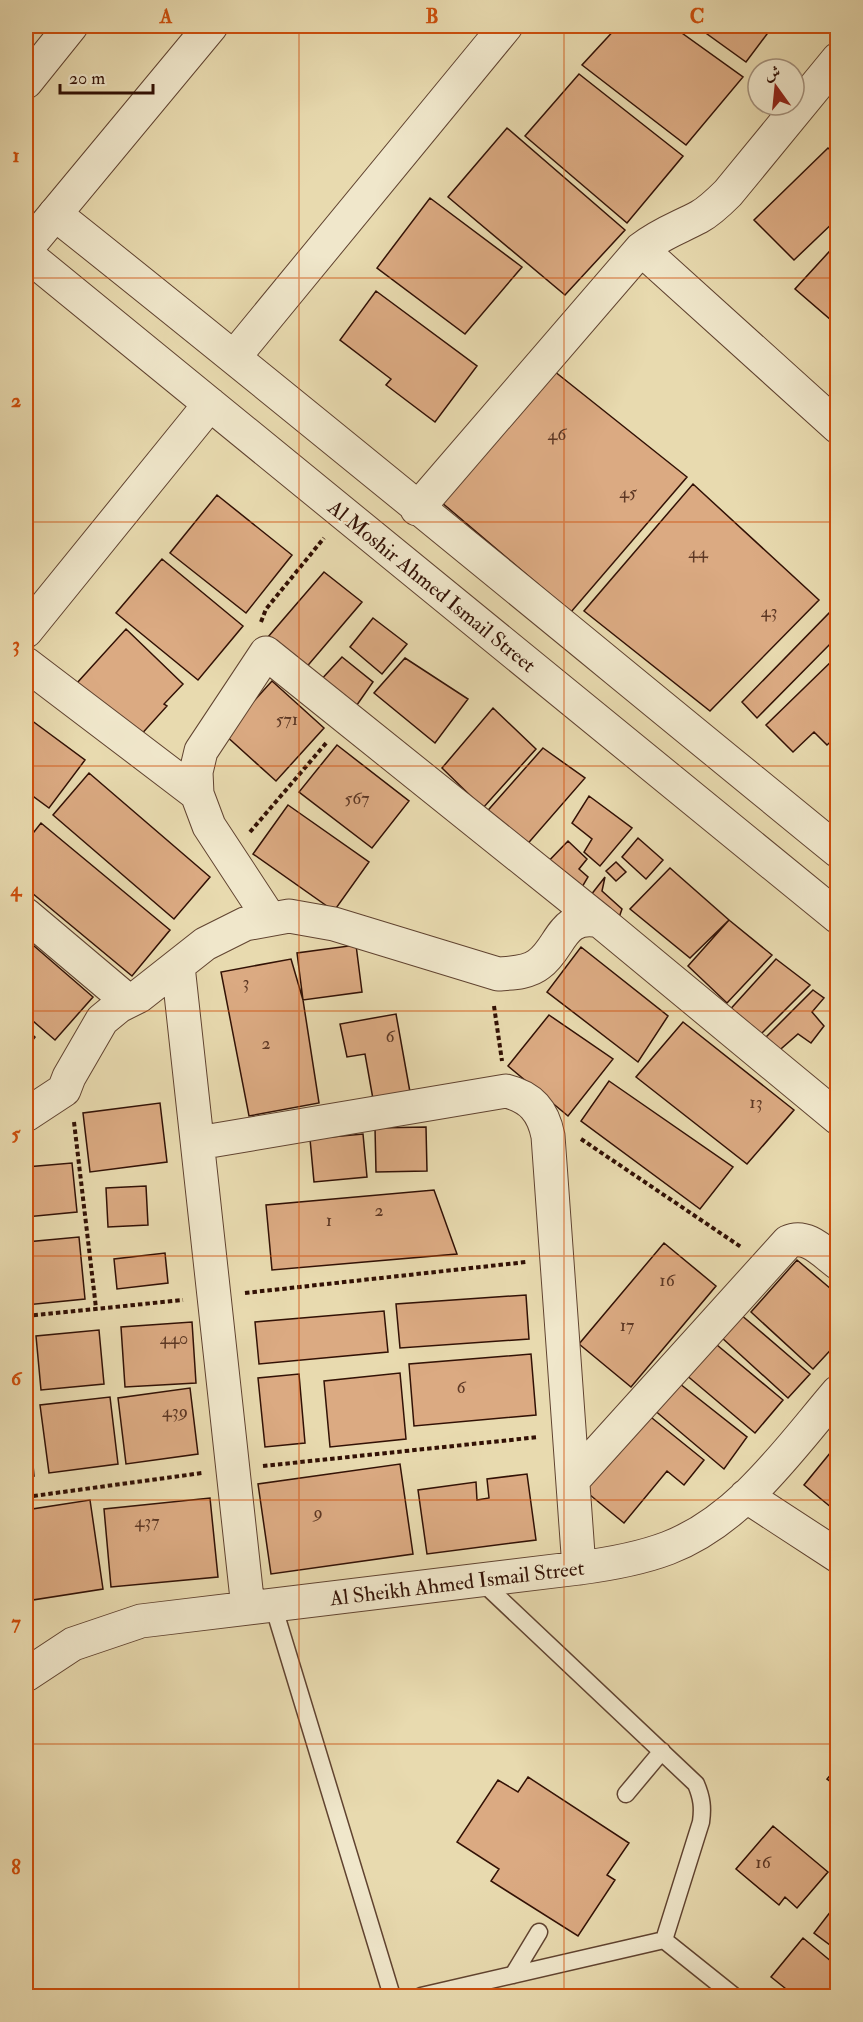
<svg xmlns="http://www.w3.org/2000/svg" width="863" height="2022" font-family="'IM FELL Double Pica',Amiri,serif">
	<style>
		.building { fill: #dbaa82; stroke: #321105; stroke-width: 1.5 }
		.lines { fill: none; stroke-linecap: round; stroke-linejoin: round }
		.service-casing { stroke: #604330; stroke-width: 19 }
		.minor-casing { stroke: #604330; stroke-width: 35 }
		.tertiary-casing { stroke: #604330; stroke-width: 35 }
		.path { stroke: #321105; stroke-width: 4; stroke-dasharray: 4.5 3; stroke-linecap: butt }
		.service { stroke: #f0e7cb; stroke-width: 16 }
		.minor { stroke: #f0e7cb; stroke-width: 33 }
		.tertiary { stroke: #f0e7cb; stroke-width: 33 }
		.grid { fill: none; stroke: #cd4e0b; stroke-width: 1.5; stroke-opacity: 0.55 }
		.labels { text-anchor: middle; stroke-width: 4.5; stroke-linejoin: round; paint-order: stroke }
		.number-label { font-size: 18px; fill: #5c3724 }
		.street-label { font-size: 21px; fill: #321105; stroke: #f0e7cb }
		.neatline { fill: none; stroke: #cd4e0b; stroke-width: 2 }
		.grid-label { font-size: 20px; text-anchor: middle; font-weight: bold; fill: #cd4e0b }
	</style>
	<rect width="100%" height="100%" fill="#e8daaf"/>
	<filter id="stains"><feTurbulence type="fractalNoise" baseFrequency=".00333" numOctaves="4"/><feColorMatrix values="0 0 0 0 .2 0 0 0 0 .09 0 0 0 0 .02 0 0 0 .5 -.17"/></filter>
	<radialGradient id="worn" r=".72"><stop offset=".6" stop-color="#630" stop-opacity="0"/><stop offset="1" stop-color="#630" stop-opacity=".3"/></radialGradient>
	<!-- building -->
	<path class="building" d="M618 26H672L743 77 686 145 582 65Z
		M696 26H773L746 62Z
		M579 74 683 156 627 223 525 136Z
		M507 128 625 230 565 295 448 197Z
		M828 148 838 157V218L794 260 754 220Z
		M430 198 522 267 465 334 377 268Z
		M838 242V326L795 289Z
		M376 291 477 366 435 422 386 385 391 379 340 340Z
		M554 371 687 477 571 612 441 502Z
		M693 484 819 600 710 711 584 611Z
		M217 495 292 555 246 613 170 553Z
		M162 559 243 626 198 680 116 613Z
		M324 572 362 602 304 670 268 637Z
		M834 608 838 613V636L757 718 742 702Z
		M373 618 407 644 382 674 350 647Z
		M126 629 183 684 164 704 167 706 138 738 77 683Z
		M838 655V735L827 745 814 732 793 752 766 725Z
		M342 657 373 682 352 712 319 682Z
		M405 658 468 699 435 743 374 693Z
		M272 681 324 728 276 781 224 734Z
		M493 708 536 749 483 808 442 768Z
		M31 720 85 760 49 808 26 791V727Z
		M337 745 409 801 372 848 299 792Z
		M543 748 585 778 524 848 483 816Z
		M89 773 210 877 174 919 53 815Z
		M589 796 632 828 600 866 584 852 592 839 572 823Z
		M288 805 369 862 334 911 253 854Z
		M41 823 170 930 132 976 26 888V842Z
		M638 838 663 860 646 879 622 857Z
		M568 841 587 859 579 869 588 877 578 894 542 868Z
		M616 862 626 872 616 881 606 871Z
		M670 868 729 920 690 958 630 909Z
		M605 877 602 891 622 909 616 926 587 900Z
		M729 920 772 955 727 1003 688 966Z
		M26 939 93 997 55 1040 26 1015Z
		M356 945 362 992 303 1000 297 953Z
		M581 947 668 1016 638 1062 547 992Z
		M291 959 303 1000 319 1103 249 1116 221 972Z
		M776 959 810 985 755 1040 726 1014Z
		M813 990 824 998 812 1012 824 1026 811 1043 798 1034 774 1055 760 1043Z
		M396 1014 410 1092 373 1099 365 1054 347 1057 340 1024Z
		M549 1015 613 1059 568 1116 508 1066Z
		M683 1022 794 1110 747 1164 636 1077Z
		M26 1029 35 1037 26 1049Z
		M609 1081 733 1167 700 1209 581 1121Z
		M160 1103 167 1162 90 1172 83 1113Z
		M426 1127 427 1171 376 1172 375 1128Z
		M363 1134 367 1177 314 1182 310 1139Z
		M72 1163 77 1212 26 1217V1167Z
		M146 1186 148 1225 108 1227 106 1188Z
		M434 1190 457 1254 272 1270 266 1205Z
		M79 1237 85 1299 26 1305V1242Z
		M664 1243 716 1286 631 1387 579 1344Z
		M165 1253 168 1283 117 1289 114 1259Z
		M797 1260 838 1295V1342L813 1369 751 1312Z
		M526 1295 529 1339 400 1348 396 1304Z
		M384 1311 388 1352 259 1364 255 1322Z
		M740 1314 810 1374 788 1398 721 1337Z
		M192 1322 196 1383 125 1387 121 1327Z
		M99 1330 104 1384 41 1390 36 1336Z
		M711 1340 783 1400 755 1433 685 1374Z
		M26 1341 30 1387 26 1388Z
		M531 1354 536 1415 414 1426 409 1364Z
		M400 1373 406 1439 330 1447 324 1381Z
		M299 1374 305 1443 265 1447 258 1378Z
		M675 1380 747 1437 724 1469 653 1409Z
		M190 1388 198 1454 126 1464 118 1398Z
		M110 1397 118 1464 49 1473 40 1405Z
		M26 1410H28L34 1476 26 1477Z
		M647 1414 704 1460 684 1485 667 1471 624 1523 584 1490Z
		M835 1447 838 1449V1513L804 1485Z
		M400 1464 413 1554 271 1574 258 1484Z
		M527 1474 536 1540 427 1554 418 1490 476 1482 477 1500 489 1498 487 1479Z
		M210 1498 218 1577 111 1587 104 1509Z
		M90 1500 103 1589 26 1601V1510Z
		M838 1766V1787L827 1779Z
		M528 1777 629 1843 607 1875 615 1880 578 1936 491 1881 499 1869 457 1842 498 1780 518 1792Z
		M773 1826 828 1872 797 1908 785 1897 779 1905 736 1869Z
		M838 1902V1951L814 1933Z
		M803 1938 838 1967V1996H795L771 1977Z"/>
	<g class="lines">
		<defs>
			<path id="service" d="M480 1580 696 1784C702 1798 703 1808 701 1822L664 1940 734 1996
				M273 1605 392 1996
				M626 1794 662 1751
				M513 1975 539 1932
				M421 1996 664 1940"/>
			<path id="minor" d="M55 214C318 423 577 638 838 851
				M641 249 838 427
				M26 254 838 917
				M234 357 506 26
				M417 509 641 249C660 234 678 228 699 217 710 211 719 202 728 193L838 59
				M26 631 210 404
				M26 664 197 794
				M26 915 128 1001
				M270 919 209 826 197 794 196 772 201 751 266 653 600 921
				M178 966 248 1608
				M26 1115 64 1090 69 1077 102 1020 119 1006 139 996 205 944 245 924 289 916 334 924 498 974C511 973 528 973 539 964 562 947 561 913 600 921L838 1118
				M198 1143 506 1091C531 1097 543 1111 548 1136L579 1568
				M573 1480 788 1242C807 1233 824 1253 838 1263
				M746 1496 838 1556
				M26 1675 73 1644 141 1621 579 1568C610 1564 639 1559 668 1548 741 1520 789 1449 838 1392"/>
			<path id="tertiary" d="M26 82 71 26
				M26 249 211 26"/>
		</defs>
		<!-- service casing -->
		<use href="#service" class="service-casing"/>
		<!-- minor casing -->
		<use href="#minor" class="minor-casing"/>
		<!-- tertiary casing -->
		<use href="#tertiary" class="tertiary-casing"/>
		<!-- path -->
		<path class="path" d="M261 622 266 609 324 538
			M250 832 327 742
			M494 1006 502 1061
			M74 1122 96 1308
			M581 1139 741 1247
			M245 1293 526 1262
			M26 1316 183 1300
			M263 1466 539 1437
			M26 1497 202 1473"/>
		<!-- service -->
		<use href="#service" class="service"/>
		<!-- minor -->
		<use href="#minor" class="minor"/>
		<!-- tertiary -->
		<use href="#tertiary" class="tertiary"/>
	</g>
	<!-- grid -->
	<path class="grid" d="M299 26V1996M564 26V1996M26 278H838M26 522H838M26 766H838M26 1011H838M26 1256H838M26 1500H838M26 1744H838"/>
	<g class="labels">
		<!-- number labels -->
		<g class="number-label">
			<text x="557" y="440">46</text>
			<text x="628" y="498">45</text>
			<text x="698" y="558">44</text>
			<text x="769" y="617">43</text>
			<text x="287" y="725">571</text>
			<text x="357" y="804">567</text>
			<text x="246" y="988">3</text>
			<text x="390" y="1042">6</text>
			<text x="266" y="1049">2</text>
			<text x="756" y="1108">13</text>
			<text x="379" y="1216">2</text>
			<text x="329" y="1226">1</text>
			<text x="667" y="1286">16</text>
			<text x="627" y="1331">17</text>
			<text x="174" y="1344">440</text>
			<text x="461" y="1393">6</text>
			<text x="175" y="1417">439</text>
			<text x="318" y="1518">9</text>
			<text x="147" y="1527">437</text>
			<text x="763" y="1868">16</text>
		</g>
		<!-- street labels -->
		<g class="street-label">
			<text transform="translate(432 586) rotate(39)" y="7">Al Moshir Ahmed Ismail Street</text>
			<text transform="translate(457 1583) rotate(-7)" y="7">Al Sheikh Ahmed Ismail Street</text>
		</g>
	</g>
	<!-- margin -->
	<rect width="863" height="2022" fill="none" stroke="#e8daaf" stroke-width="66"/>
	<!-- north arrow -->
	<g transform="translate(776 87) rotate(345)"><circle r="28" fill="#f0e7cb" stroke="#a4917c" stroke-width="1.5"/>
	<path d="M0-4.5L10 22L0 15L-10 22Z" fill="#8f2418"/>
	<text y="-9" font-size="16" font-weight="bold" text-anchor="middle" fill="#321105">ش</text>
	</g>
	<!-- scale -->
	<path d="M60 84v9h93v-9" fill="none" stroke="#321105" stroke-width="3"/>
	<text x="69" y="84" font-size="18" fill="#321105" stroke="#f0e7cb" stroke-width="4.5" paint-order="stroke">20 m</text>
	<rect x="33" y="33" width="797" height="1956" class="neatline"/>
	<g class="grid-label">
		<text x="166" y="23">A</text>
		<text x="432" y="23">B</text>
		<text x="697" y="23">C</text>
		<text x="16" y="162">1</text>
		<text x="16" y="407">2</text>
		<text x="16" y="651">3</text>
		<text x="16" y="896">4</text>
		<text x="16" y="1140">5</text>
		<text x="16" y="1385">6</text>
		<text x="16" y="1629">7</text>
		<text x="16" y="1874">8</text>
	</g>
	<rect width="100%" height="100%" filter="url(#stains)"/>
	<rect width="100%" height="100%" fill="url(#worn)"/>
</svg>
